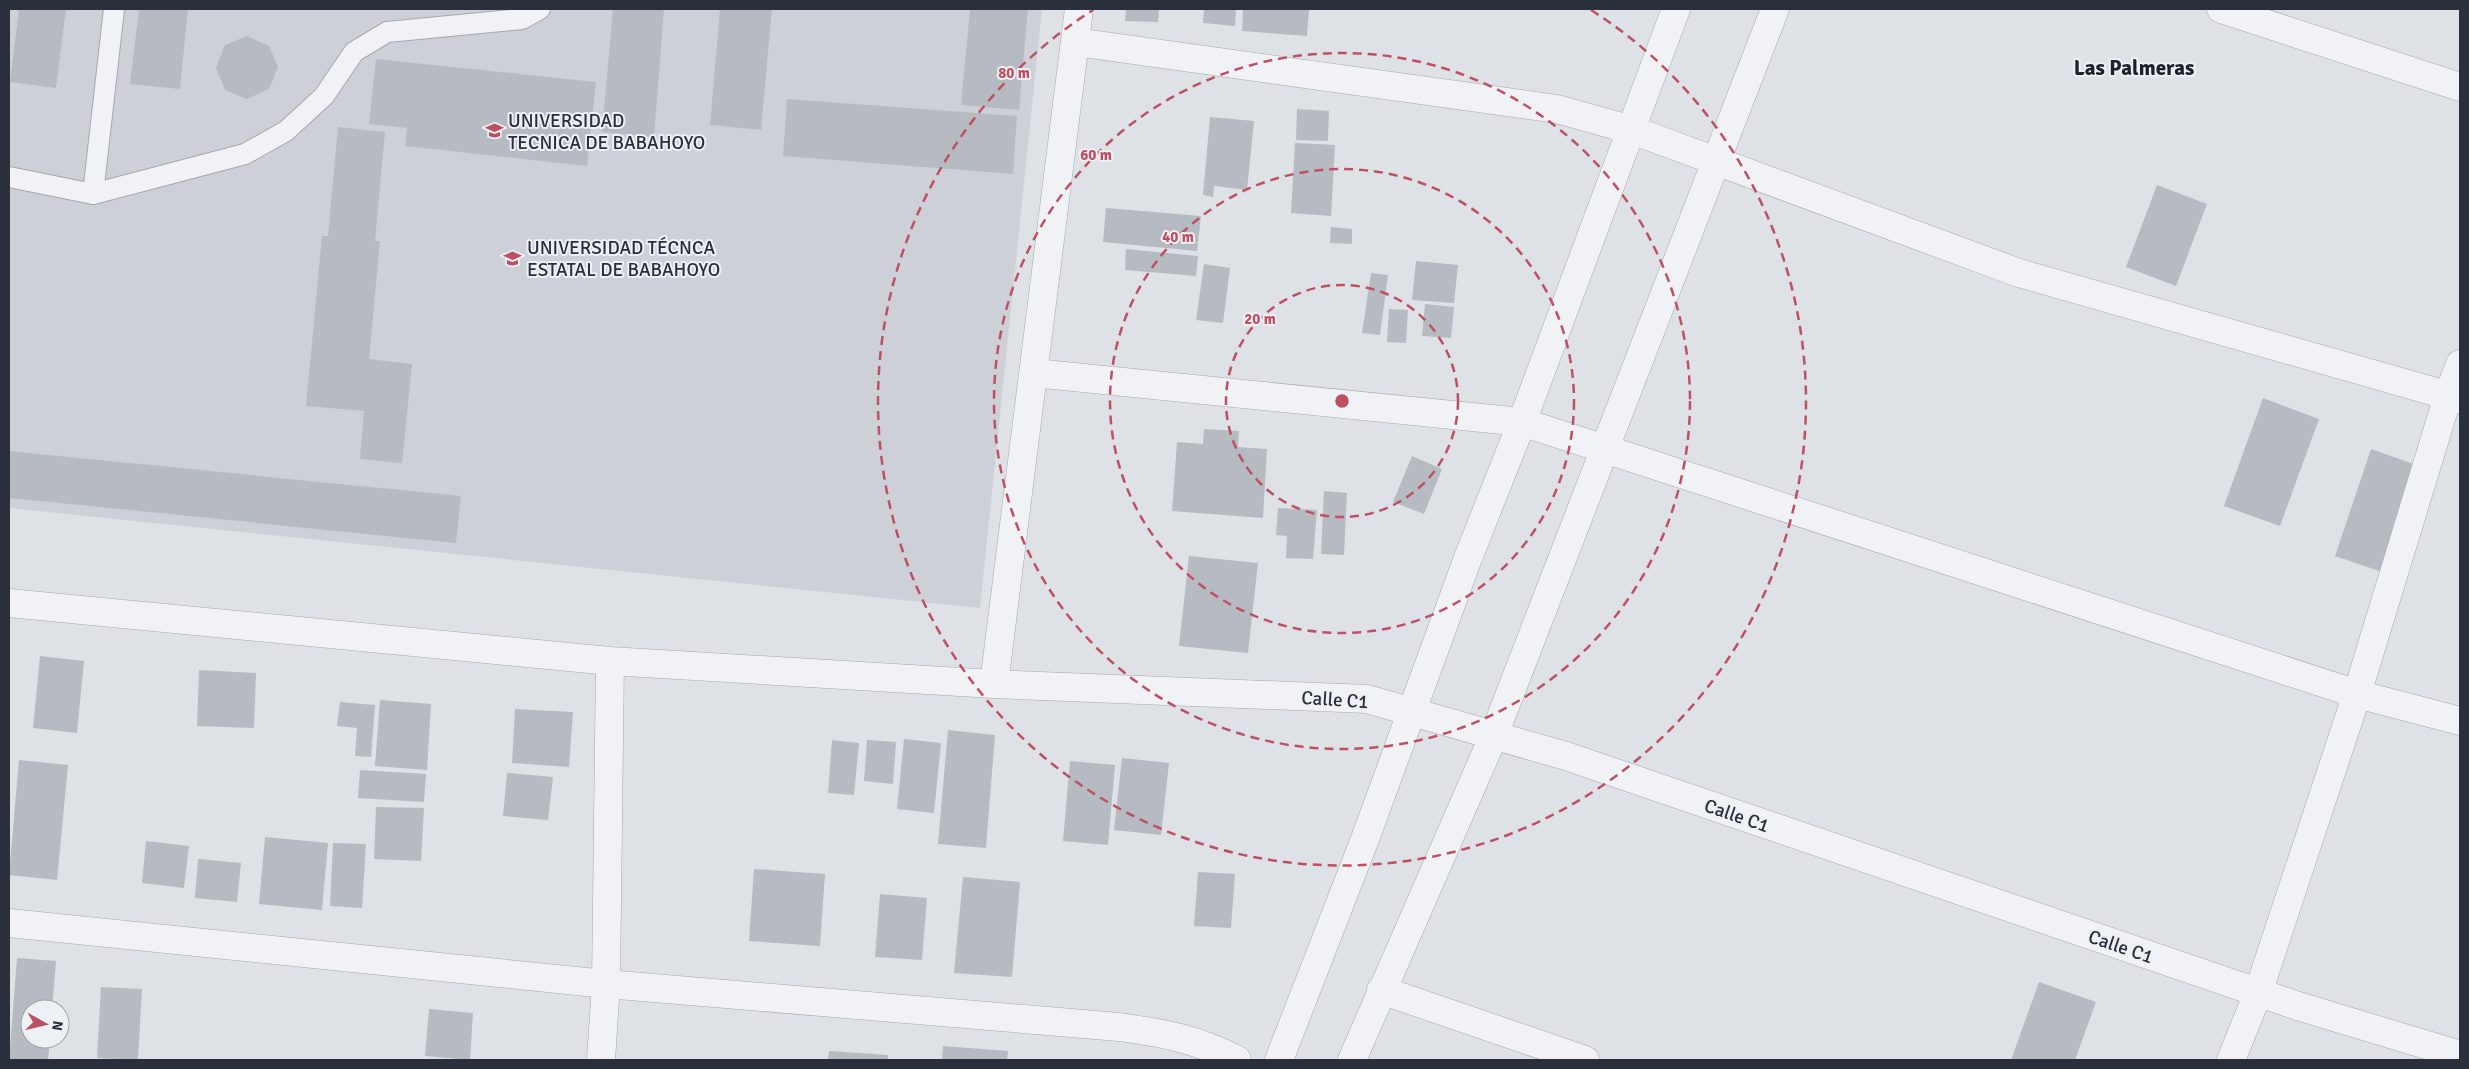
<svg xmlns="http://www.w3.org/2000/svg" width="2469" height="1069" font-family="Signika,sans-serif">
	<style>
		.built { fill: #cdd1d7 }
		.building { fill: #b6bbc2 }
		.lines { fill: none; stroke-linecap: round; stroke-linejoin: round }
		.service-casing { stroke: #a4a8af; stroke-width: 22 }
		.minor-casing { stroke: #a4a8af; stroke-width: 29 }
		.service { stroke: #f0f2f5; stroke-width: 20 }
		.minor { stroke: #f0f2f5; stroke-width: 28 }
		.ring { fill: none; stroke: #bd5163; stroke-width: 2.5; stroke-dasharray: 9 6 }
		.labels { text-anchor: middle; stroke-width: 4; stroke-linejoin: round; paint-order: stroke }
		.poi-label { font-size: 19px; fill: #29303b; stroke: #edf0f4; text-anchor: start }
		.street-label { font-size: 19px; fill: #29303b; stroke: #edf0f4 }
		.quarter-label { font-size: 21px; font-weight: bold; fill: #1c212c; stroke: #edf0f4 }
		.centre { fill: #bd5163; stroke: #edf0f4; stroke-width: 2.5 }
		.ring-label { font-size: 15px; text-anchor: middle; font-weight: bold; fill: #bd5163; stroke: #edf0f4; stroke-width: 4; stroke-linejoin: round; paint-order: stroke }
	</style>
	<rect width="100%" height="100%" fill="#dee1e6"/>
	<!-- built -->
	<path class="built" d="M9 9H1042L980 608 9 508Z"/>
	<!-- building -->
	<path class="building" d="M19 9H66L56 88 10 82Z
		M139 9H188L180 89 130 84Z
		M613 9H664L654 137 602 132Z
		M720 9H772L761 130 710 125Z
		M970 9H1028L1019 110 961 105Z
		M1126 9H1159L1158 22 1125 21Z
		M1204 9H1236L1235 26 1203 23Z
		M1243 9H1309L1307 36 1242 31Z
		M247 36 269 46 278 67 269 89 247 99 225 90 216 68 225 45Z
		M376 59 596 82 587 166 405 146 407 128 369 124Z
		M787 99 1017 116 1013 174 783 156Z
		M1297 109 1329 111 1328 141 1296 140Z
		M1210 117 1254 121 1247 190 1214 186 1213 197 1203 195Z
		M338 127 385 132 375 241H380L369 359 412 364 402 463 360 459 364 411 306 406 322 236H328Z
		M1295 143 1335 145 1331 216 1291 213Z
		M2157 185 2207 204 2176 286 2126 267Z
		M1106 208 1201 216 1197 251 1103 242Z
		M1331 227 1352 229V244L1330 243Z
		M1126 249 1198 256 1196 276 1125 270Z
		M1416 261 1458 265 1454 303 1412 300Z
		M1204 264 1230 268 1223 323 1196 320Z
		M1371 273 1388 275 1380 335 1362 333Z
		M1425 304 1454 307 1451 338 1422 336Z
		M1389 309 1408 310 1406 343 1387 342Z
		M2263 398 2319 419 2280 526 2224 506Z
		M1204 429 1239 431 1238 447 1267 449 1263 518 1172 511 1177 442 1203 444Z
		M2371 449 2428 469 2391 575 2335 556Z
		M9 451 461 496 456 543 9 498Z
		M1412 456 1442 469 1424 514 1393 502Z
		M1324 491 1347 493 1344 555 1321 554Z
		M1278 508 1317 510 1313 559 1286 558 1287 536 1276 535Z
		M1189 556 1258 563 1248 653 1179 646Z
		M40 656 84 661 77 733 33 728Z
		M199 670 256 673 254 728 197 726Z
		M380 700 431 704 427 770 375 766Z
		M340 702 375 705 371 757 355 756 357 728 337 726Z
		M515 709 573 712 569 767 512 763Z
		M948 730 995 735 986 848 938 844Z
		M904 739 941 743 934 813 897 809Z
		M832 740 859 743 854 795 828 793Z
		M867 740 896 742 893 784 864 781Z
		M1122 758 1169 763 1161 835 1114 830Z
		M19 760 68 765 57 880 9 875Z
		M1070 761 1115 765 1108 845 1063 841Z
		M360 770 426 774 424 802 358 798Z
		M507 773 553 777 548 820 503 816Z
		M376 807 424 808 421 861 374 859Z
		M265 837 328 843 322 910 259 904Z
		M146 841 189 846 184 888 142 883Z
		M333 843 366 844 362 908 330 906Z
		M198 859 241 863 237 902 195 898Z
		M754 869 825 874 820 946 749 941Z
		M1198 872 1235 874 1231 928 1194 926Z
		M963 877 1020 882 1012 977 954 973Z
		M880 894 927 898 922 960 875 957Z
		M17 958 56 961 52 1009H30V1039H50L48 1060H9Z
		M2039 982 2096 1002 2075 1060H2011Z
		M101 987 142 989 138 1060 97 1058Z
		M429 1009 473 1013 470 1060 425 1056Z
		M943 1046 1008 1051 1007 1060H942Z
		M829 1051 888 1055V1060H828Z"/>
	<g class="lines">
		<defs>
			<path id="service" d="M9 177 93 194 245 154 286 131 324 96 354 52 387 32 522 19 540 9
				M93 194 114 9"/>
			<path id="minor" d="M2221 9 2460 87
				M1076 42 1557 109 1632 130 2019 273 2460 399
				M1034 373 1522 422 2357 694 2460 721
				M9 603 610 661 994 684 1367 699 1566 756 2298 1006 2460 1055
				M994 684 1079 9
				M9 923 606 984 1119 1027C1163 1033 1197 1039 1237 1060
				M1381 990 1585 1060
				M601 1060 606 984 610 661
				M1279 1060 1365 839 1468 558 1522 422 1676 9
				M1352 1060 1494 735 1775 9
				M2231 1060 2258 993 2357 694 2448 396 2460 364"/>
		</defs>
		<!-- service casing -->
		<use href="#service" class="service-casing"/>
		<!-- minor casing -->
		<use href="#minor" class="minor-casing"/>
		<!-- service -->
		<use href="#service" class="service"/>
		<!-- minor -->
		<use href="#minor" class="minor"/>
	</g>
	<!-- distance rings -->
	<g class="ring">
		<circle cx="1342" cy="401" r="116"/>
		<circle cx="1342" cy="401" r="232"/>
		<circle cx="1342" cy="401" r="348"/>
		<path d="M1591 10A464 464 0 1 1 1093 10"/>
	</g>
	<!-- icons -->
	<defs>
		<symbol id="university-bare" viewBox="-9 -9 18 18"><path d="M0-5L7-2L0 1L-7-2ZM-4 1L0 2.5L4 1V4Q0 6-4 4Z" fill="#bd5163" stroke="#edf0f4" stroke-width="2.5" paint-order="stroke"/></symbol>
	</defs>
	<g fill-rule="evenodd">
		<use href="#university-bare" x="482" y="118" width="25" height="25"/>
		<use href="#university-bare" x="500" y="246" width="25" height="25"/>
	</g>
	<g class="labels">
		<!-- poi labels -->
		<g class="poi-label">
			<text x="508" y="127">UNIVERSIDAD<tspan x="508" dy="22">TECNICA DE BABAHOYO</tspan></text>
			<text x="527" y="254">UNIVERSIDAD TÉCNCA<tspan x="527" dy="22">ESTATAL DE BABAHOYO</tspan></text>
		</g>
		<!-- street labels -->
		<g class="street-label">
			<text transform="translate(1335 699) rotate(4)" y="7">Calle C1</text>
			<text transform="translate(1737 815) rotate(19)" y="7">Calle C1</text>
			<text transform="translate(2121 946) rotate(19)" y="7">Calle C1</text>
		</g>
		<!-- quarter labels -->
		<g class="quarter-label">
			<text x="2134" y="75">Las Palmeras</text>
		</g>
	</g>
	<circle cx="1342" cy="401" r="8" class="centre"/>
	<g class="ring-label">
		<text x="1014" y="78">80 m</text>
		<text x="1096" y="160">60 m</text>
		<text x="1178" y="242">40 m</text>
		<text x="1260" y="324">20 m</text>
	</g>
	<!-- border -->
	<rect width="2469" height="1069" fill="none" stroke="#29303b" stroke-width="20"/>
	<!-- north arrow -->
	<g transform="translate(45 1024) rotate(98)"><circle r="24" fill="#edf0f4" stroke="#9fa3aa"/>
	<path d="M0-4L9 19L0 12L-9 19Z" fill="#bd5163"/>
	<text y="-8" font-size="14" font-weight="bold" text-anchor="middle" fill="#29303b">N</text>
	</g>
</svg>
